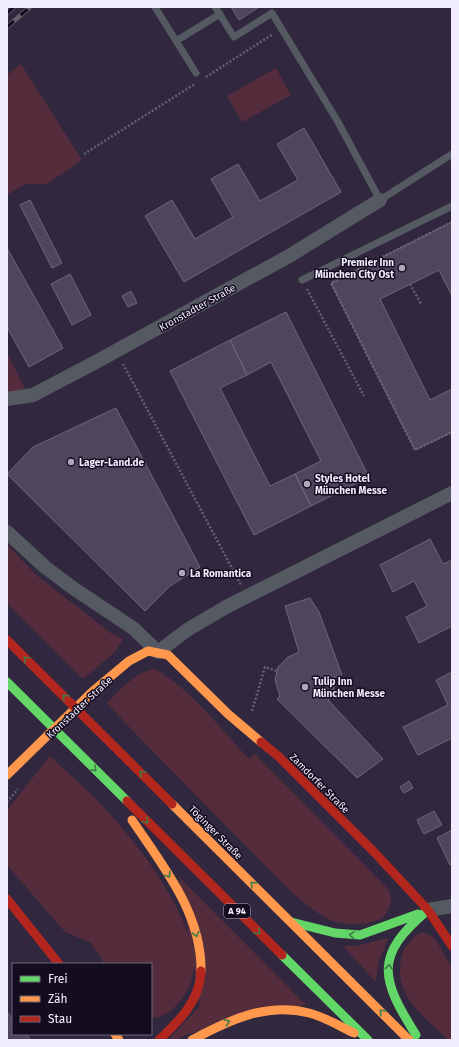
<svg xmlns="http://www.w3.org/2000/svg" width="459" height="1047" font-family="'Fira Sans',sans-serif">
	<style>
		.green { fill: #542c3c }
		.building { fill: #4f465e; stroke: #6e677b }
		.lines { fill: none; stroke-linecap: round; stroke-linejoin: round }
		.path { stroke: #61636d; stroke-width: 2.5; stroke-dasharray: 2 2; stroke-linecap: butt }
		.lane { stroke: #555a62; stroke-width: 7 }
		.street { stroke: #555a62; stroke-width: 14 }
		.fast { stroke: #63d668; stroke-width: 9 }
		.slow { stroke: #ff974d; stroke-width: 9 }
		.jam { stroke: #b3261e; stroke-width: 9 }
		.rail-casing { stroke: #62626d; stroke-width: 4.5 }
		.rail { stroke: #140d20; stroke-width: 3; stroke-dasharray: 9; stroke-linecap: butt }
		.oneway { stroke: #3f7c48 }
		.poi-dot { fill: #aea8bb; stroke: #140d20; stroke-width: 1.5 }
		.labels { text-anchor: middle; stroke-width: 3; stroke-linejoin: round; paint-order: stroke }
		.shield { fill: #140d20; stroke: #afaabb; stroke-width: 1 }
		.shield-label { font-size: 9px; font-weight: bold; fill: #f2edfe }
		.poi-label { font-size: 10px; font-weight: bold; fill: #f2edfe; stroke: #140d20; text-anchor: start }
		.street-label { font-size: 10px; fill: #f2edfe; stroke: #140d20 }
	</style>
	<rect width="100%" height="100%" fill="#31283f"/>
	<!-- green -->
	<path class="green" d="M21 64 82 160 47 184H25L7 195V75Z
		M276 68 291 95 242 122 227 96Z
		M7 353 26 391 7 394Z
		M7 544 35 574 112 634 123 639 115 652 83 679 7 603Z
		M155 669C193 691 220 728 249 759L255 754 389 890C393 902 391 908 383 917 372 926 343 926 330 920 296 902 270 869 242 842 197 796 151 751 107 703 121 689 135 672 155 669Z
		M50 756C64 770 79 782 93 796 129 832 220 939 186 993 178 1005 167 1018 151 1018V964H103L102 959 90 942 65 932 7 865V810Z
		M179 877 306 1005 185 1035 178 1040H168L200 1006Z
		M422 932 432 936 437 942 452 968V1040H448C428 1020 399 1000 400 969 401 961 401 955 405 948 411 941 413 935 422 932Z
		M388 938 378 964 376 982 343 946H356Z"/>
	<!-- building -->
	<path class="building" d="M231 7H259L239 20Z
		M304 128 341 192 184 282 145 216 172 200 195 239 233 217 211 179 238 164 260 201 298 180 277 144Z
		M30 200 62 263 52 268 20 205Z
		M452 222V296L439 270 380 299 430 400 452 389V432L415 450 331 283Z
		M7 248 63 348 29 367 7 327Z
		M70 274 91 315 72 325 51 284Z
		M131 291 137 303 128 307 122 296Z
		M286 312 369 477 311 506 295 474 321 461 271 362 247 375 230 340Z
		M230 340 247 375 220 388 270 486 295 474 311 506 254 535 170 371Z
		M116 408 200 567 170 586 145 611 7 474 33 447Z
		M430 539 443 564 452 560V626L419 643 406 617 427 606 414 581 393 592 380 565Z
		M310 598 319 612 342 675 334 677V693L328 700 383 759 357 778 277 699 280 696 275 680 278 667 288 657 299 652 285 606Z
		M452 672V738L418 755 403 727 448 705 436 680Z
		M409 781 413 788 404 793 400 787Z
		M434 811 442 825 424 834 417 820Z
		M452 830V864L450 865 437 838Z
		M7 1012 13 1019V1034H26L31 1040H7Z"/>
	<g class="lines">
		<!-- path -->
		<path class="path" d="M206 77 273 34
			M84 154 195 84
			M452 222 331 283 415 450 452 432
			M410 284 421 304
			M307 289 364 396
			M123 364 241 585
			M252 711 265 667 277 671
			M7 802 18 789"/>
		<!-- lane -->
		<path class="lane" d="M155 7 196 73
			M215 7 234 37 272 13 338 122 380 200 452 154
			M176 41 220 14
			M302 280 452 206"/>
		<!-- street -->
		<path class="street" d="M7 399 33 395 94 363 289 256 380 200
			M7 532 45 567 73 588 133 628 158 652 187 630 226 607 452 493
			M428 910 452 906"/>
		<!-- fast -->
		<path class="fast" d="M7 682 127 801
			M291 922 335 933 360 935 418 914
			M282 955 368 1040
			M416 1035C381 979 373 956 428 910"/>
		<!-- slow -->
		<path class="slow" d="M7 775 92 692 129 661 148 651 168 655 228 714 261 742
			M172 804 409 1040
			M132 820C163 866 202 914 201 971
			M115 1034 119 1040
			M192 1040C229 1020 267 1002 309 1013 325 1017 339 1026 354 1033"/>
		<!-- jam -->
		<path class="jam" d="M7 640 172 804
			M261 742 278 756 375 853 428 910 452 946
			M127 801 282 955
			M7 899 59 964
			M159 1040C179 1021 200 1001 201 971"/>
		<defs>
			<path id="rail" d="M7 13 14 7
				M7 27 30 7"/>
		</defs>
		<!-- rail casing -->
		<use href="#rail" class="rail-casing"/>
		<!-- rail -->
		<use href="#rail" class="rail"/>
	</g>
	<!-- one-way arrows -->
	<defs><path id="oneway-chevron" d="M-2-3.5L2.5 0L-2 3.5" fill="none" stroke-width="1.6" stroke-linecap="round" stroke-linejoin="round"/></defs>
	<g class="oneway">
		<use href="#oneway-chevron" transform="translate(26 659) rotate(-135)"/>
		<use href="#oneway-chevron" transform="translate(65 697) rotate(-136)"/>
		<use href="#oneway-chevron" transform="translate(94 769) rotate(45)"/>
		<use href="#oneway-chevron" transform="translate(142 773) rotate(-135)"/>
		<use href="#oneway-chevron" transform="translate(146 821) rotate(45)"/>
		<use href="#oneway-chevron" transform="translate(168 875) rotate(57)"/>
		<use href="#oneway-chevron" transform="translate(253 884) rotate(-135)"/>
		<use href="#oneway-chevron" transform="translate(258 932) rotate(45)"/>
		<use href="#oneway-chevron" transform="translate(196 934) rotate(76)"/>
		<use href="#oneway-chevron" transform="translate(352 935) rotate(-175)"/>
		<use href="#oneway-chevron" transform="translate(389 967) rotate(-84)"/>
		<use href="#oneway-chevron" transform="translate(382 1012) rotate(-135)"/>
		<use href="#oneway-chevron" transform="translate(227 1022) rotate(-21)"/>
	</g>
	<!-- markers -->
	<g class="poi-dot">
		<circle cx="402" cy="268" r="4"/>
		<circle cx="71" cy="462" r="4"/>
		<circle cx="307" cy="484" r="4"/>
		<circle cx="182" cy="573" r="4"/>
		<circle cx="305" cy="687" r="4"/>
	</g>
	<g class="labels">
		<!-- shield labels -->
		<rect class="shield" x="224" y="904" width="26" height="14" rx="3"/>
		<g class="shield-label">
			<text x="237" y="914">A 94</text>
		</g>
		<!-- poi labels -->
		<g class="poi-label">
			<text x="394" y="266" text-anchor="end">Premier Inn<tspan x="394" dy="12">München City Ost</tspan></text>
			<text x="79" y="466">Lager-Land.de</text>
			<text x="315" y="482">Styles Hotel<tspan x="315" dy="12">München Messe</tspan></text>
			<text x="190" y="577">La Romantica</text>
			<text x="313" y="685">Tulip Inn<tspan x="313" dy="12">München Messe</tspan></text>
		</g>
		<!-- street labels -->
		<g class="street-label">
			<text transform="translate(197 307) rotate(-29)" y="4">Kronstadter Straße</text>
			<text transform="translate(79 707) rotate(-43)" y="4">Kronstadter Straße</text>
			<text transform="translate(320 783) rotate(45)" y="4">Zamdorfer Straße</text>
			<text transform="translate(216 832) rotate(45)" y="4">Töginger Straße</text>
		</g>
	</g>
	<!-- border -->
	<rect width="459" height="1047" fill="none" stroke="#f2edfe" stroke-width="16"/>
	<!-- legend -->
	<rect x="12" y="963" width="140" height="72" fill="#140d20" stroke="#6d6779"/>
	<rect x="20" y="976" width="20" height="6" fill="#63d668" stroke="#6d6779"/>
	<text x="48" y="983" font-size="12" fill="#f2edfe">Frei</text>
	<rect x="20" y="996" width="20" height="6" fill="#ff974d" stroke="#6d6779"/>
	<text x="48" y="1003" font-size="12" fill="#f2edfe">Zäh</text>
	<rect x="20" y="1016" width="20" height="6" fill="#b3261e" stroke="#6d6779"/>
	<text x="48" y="1023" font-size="12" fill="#f2edfe">Stau</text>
</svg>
